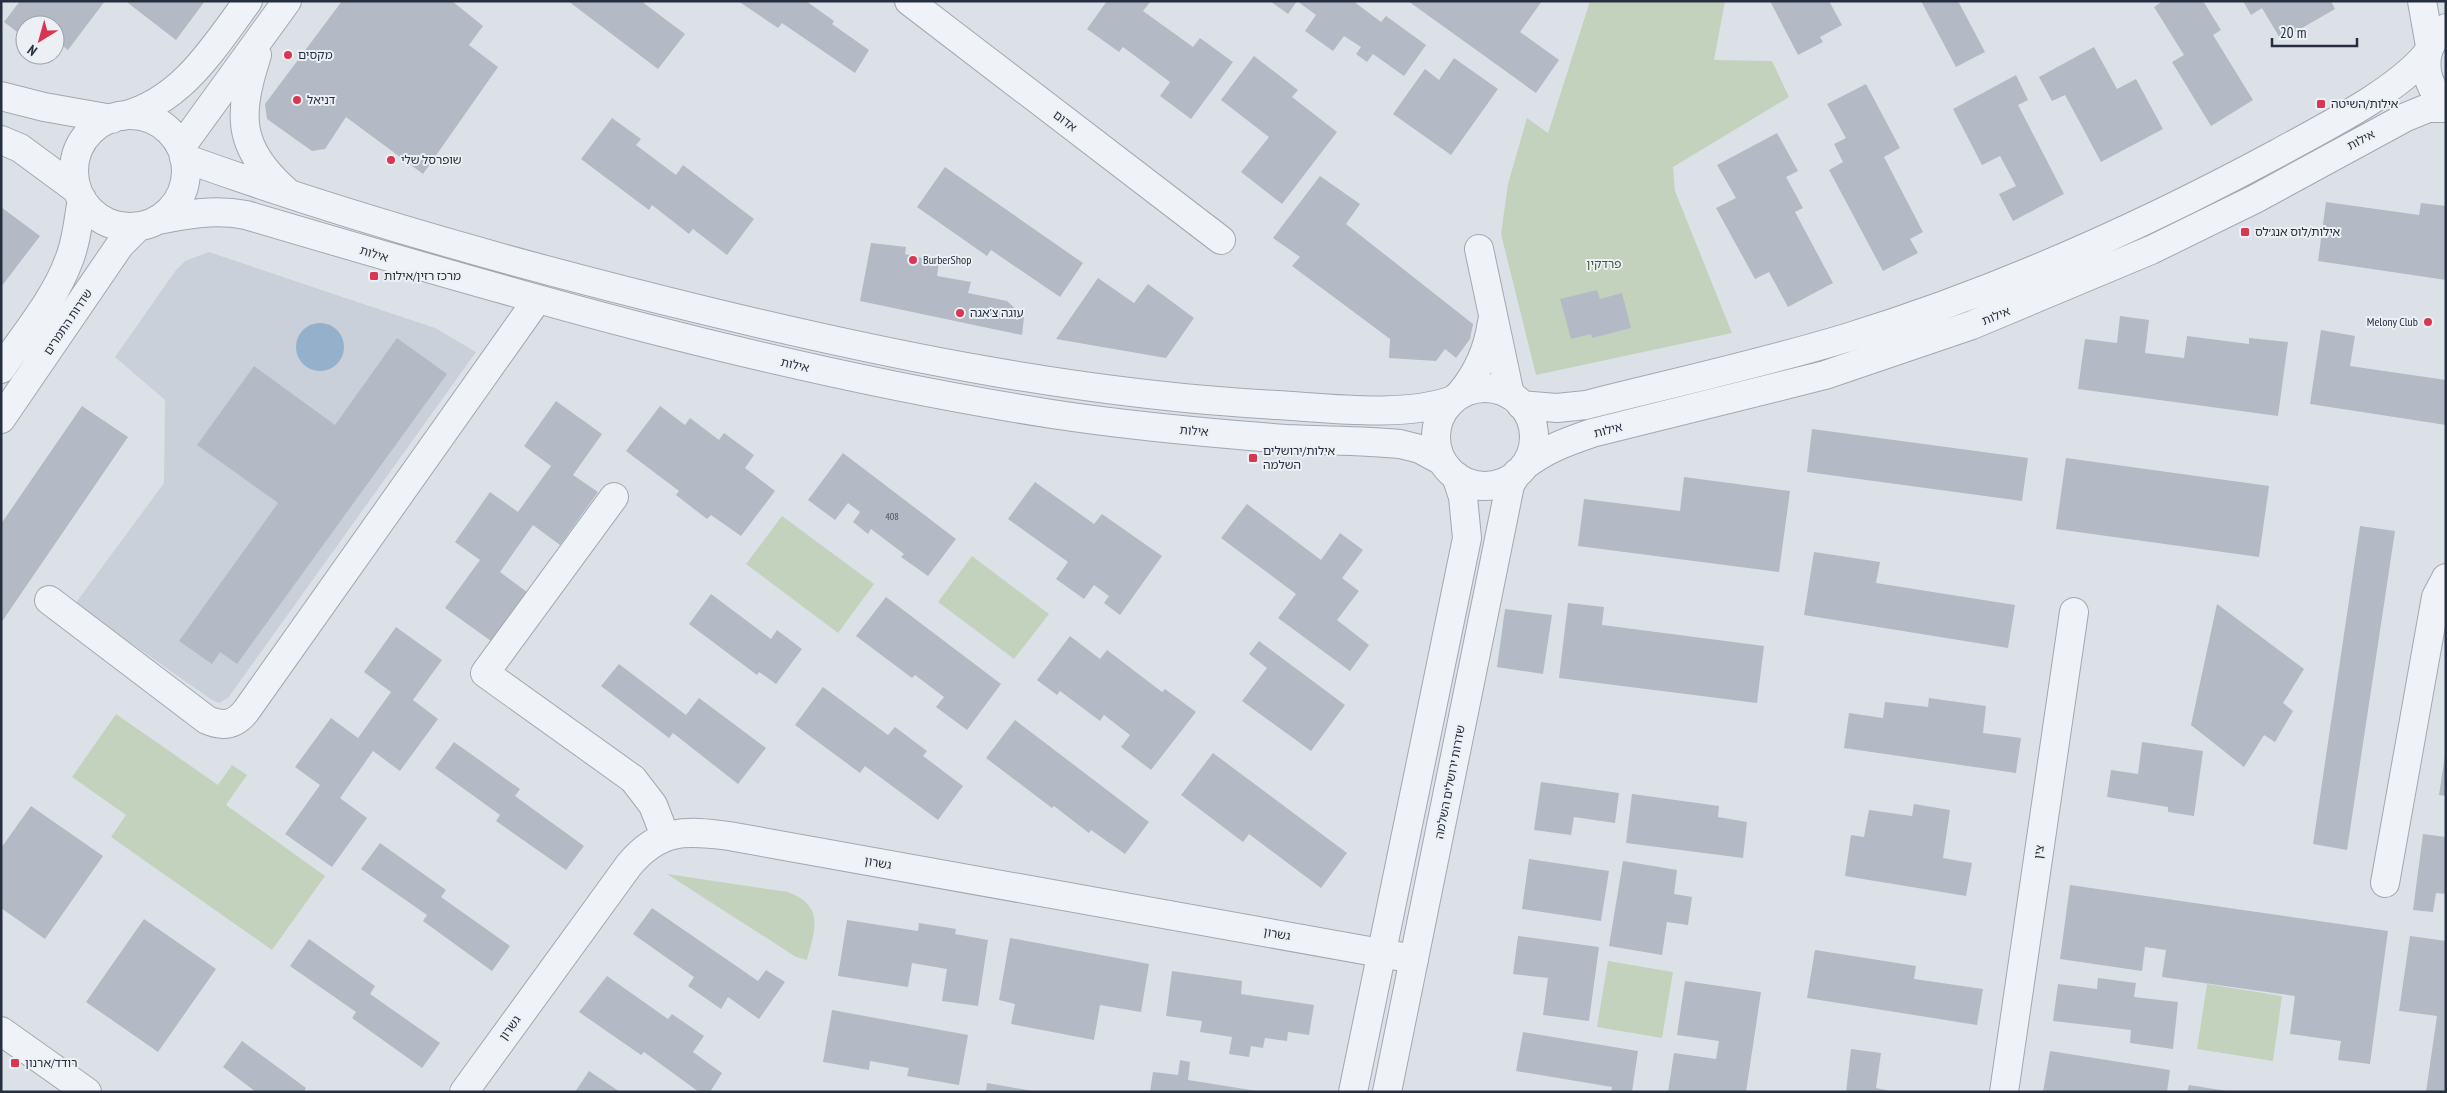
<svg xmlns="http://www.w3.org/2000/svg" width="2447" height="1093" font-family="'PT Sans Narrow','Noto Sans Hebrew',sans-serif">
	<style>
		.built { fill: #cad0da }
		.green { fill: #c3d2bd }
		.water { fill: #94b0cb }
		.building { fill: #b3bac5 }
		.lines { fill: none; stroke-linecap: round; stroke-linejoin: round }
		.minor-casing { stroke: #a1a8b2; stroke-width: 30 }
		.tertiary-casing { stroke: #a1a8b2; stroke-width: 30 }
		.minor { stroke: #eff2f6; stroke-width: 28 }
		.tertiary { stroke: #eff2f6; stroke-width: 28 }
		.poi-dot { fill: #d83652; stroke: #ecf0f5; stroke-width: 2 }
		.labels { text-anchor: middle; stroke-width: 4; stroke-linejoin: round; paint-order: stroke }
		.number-label { font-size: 10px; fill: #485260 }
		.poi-label { font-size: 12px; fill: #252f3f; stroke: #ecf0f5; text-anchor: start }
		.street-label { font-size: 12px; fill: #252f3f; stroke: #ecf0f5 }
		.park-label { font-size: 12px; fill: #3a5c31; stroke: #ecf0f5 }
	</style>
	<rect width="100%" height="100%" fill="#dce1e8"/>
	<!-- built -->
	<path class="built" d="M209 252 435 328 476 352 228 698 219 703 212 700 75 604 164 483 165 400 115 357 176 270 185 261Z"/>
	<!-- green -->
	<path class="green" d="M1590 1H1725L1714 60 1772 61 1789 97 1673 167 1675 191 1732 333 1536 375 1501 234 1508 184 1527 118 1548 133Z
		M782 516 874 584 838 633 746 564Z
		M972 556 1049 614 1014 659 938 602Z
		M116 714 218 785 232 765 247 775 226 805 325 876 272 950 111 837 126 815 72 777Z
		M667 874 788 892C825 906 815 929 807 960L796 957Z
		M1608 961 1673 972 1662 1038 1597 1027Z
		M2207 984 2282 996 2273 1061 2197 1049Z"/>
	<!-- water -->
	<path class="water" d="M296 347a24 24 0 1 1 48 0a24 24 0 1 1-48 0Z"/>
	<!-- building -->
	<path class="building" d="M20 1H105L68 50 55 40V25H25V38L4 22Z
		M129 1H205L176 40 128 3Z
		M342 1H452L483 26 469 45 498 67 423 174 346 117 325 149 312 151 267 119 265 104Z
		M568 1H641L685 34 658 69Z
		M738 1H806L834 21 832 24 869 50 855 73 782 23 778 28Z
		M1107 1H1151L1143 11 1193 47 1200 38 1233 62 1191 119 1160 96 1170 82 1123 47 1119 52 1087 29Z
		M1270 1H1297L1288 14Z
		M1297 1H1353L1381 22 1386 16 1426 45 1404 76 1373 54 1367 62 1356 54 1361 47 1344 36 1333 51 1305 31 1316 15Z
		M1408 1H1542L1520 32 1559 60 1536 93Z
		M1770 1H1829L1842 25 1820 37 1823 42 1798 55Z
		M1921 1H1958L1985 52 1956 67Z
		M2163 1H2203L2221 30 2213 35 2253 100 2211 126 2172 62 2184 55 2154 7Z
		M2243 1H2331L2335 9 2281 40 2262 8 2251 15Z
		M2094 47 2117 89 2136 79 2163 129 2101 162 2065 95 2052 101 2039 77Z
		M1254 56 1298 90 1292 97 1337 132 1282 204 1241 172 1269 137 1221 100Z
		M1454 58 1498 89 1451 155 1393 114 1425 69 1439 80Z
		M2016 75 2028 100 2018 105 2064 194 2013 221 1999 194 2016 186 2000 156 1982 165 1953 109Z
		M1866 84 1900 148 1884 157 1923 232 1910 239 1918 253 1883 271 1829 170 1843 162 1834 144 1846 138 1827 104Z
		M612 118 641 139 636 145 676 175 683 165 754 219 727 255 693 229 689 234 652 205 649 210 581 159Z
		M1777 133 1798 171 1786 177 1803 208 1795 212 1833 283 1788 307 1769 272 1755 279 1716 208 1736 198 1717 165Z
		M945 167 1083 263 1060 297 991 250 987 256 917 207Z
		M1320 176 1360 204 1346 224 1473 324 1470 339 1456 358 1445 349 1436 361 1389 358 1390 339 1292 266 1300 257 1273 238Z
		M2326 202 2419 215 2421 203 2446 206V280L2318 261Z
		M1 207 40 236 1 287Z
		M871 243 906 247 905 254 939 262 937 276 971 282 968 293 1007 301 1024 317 1022 335 860 301Z
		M1098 278 1134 303 1148 284 1194 318 1166 358 1056 339Z
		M1597 290 1600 299 1622 293 1631 328 1592 338 1591 334 1571 339 1560 299Z
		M2120 316 2149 320 2145 353 2184 358 2187 336 2249 344V338L2288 342 2278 416 2078 389 2085 339 2117 343Z
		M2321 330 2355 336 2350 366 2446 380V425L2310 404Z
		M397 338 447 374 237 664 220 652 212 664 179 641 278 503 197 445 254 366 335 425Z
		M556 401 602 434 573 475 598 492 560 545 533 525 500 572 527 592 491 641 445 608 480 560 455 542 490 492 518 512 551 466 524 446Z
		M82 406 128 437 1 623V524Z
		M660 406 685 425 690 418 719 440 724 433 754 455 745 468 775 491 741 536 711 515 707 519 676 495 679 491 626 451Z
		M1812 429 2028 458 2022 501 1807 472Z
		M843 453 956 539 928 576 901 557 904 554 871 529 868 534 853 522 860 512 848 503 835 520 808 500Z
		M2066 458 2269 486 2259 557 2056 529Z
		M1684 477 1790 491 1779 572 1578 546 1584 499 1680 511Z
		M1035 482 1094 524 1102 514 1162 556 1120 615 1104 603 1109 596 1094 585 1084 599 1056 579 1068 562 1008 519Z
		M1247 504 1321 560 1340 533 1363 550 1342 578 1359 591 1337 620 1369 645 1350 671 1278 618 1296 594 1221 538Z
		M2360 526 2395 531 2347 850 2313 844Z
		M1814 552 1880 562 1876 583 2015 605 2008 648 1804 615Z
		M711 594 771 639 777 630 802 649 776 684 759 672 757 675 689 624Z
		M886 597 1001 684 967 730 936 707 944 697 915 675 912 678 856 636Z
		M1568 603 1604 607 1602 625 1764 646 1757 703 1559 678Z
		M2217 604 2304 669 2283 703 2293 711 2275 742 2264 735 2244 767 2191 725Z
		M1505 609 1552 615 1543 674 1497 667Z
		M396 627 442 660 413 700 438 719 400 771 373 751 340 798 367 818 332 867 285 834 320 785 295 767 331 718 358 738 391 692 364 672Z
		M1070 636 1100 659 1107 650 1162 692 1165 689 1196 712 1151 770 1121 747 1130 735 1104 715 1100 721 1060 691 1057 695 1037 680Z
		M1259 641 1345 705 1311 751 1242 701 1267 668 1249 654Z
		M619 664 686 715 699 698 766 748 738 784 673 733 669 738 601 686Z
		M823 687 888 735 895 727 927 751 923 756 963 786 938 820 865 766 860 773 795 725Z
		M1929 698 1986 706 1983 733 2021 738 2016 773 1844 748 1849 713 1883 718 1885 702 1928 707Z
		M1015 720 1149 822 1125 854 1091 830 1089 833 1054 806 1052 808 986 758Z
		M454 742 520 789 515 796 584 846 566 870 496 821 500 815 435 768Z
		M2142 742 2203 751 2194 816 2168 812V807L2107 797 2111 770 2138 774Z
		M1213 753 1347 853 1321 888 1249 834 1243 842 1181 795Z
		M2445 755H2446V796L2439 795Z
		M1541 782 1619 793 1615 823 1574 817 1571 835 1534 830Z
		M1632 794 1719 806 1718 817 1747 822 1743 858 1626 843Z
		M1914 804 1950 810 1943 858 1972 863 1966 896 1845 876 1851 835 1864 837 1869 810 1912 816Z
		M31 806 103 856 45 939 1 908V848Z
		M2423 834 2446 837V894L2436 893 2433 912 2413 910Z
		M380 843 446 890 441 897 510 946 492 971 423 921 427 915 361 869Z
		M1529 859 1609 871 1601 921 1522 909Z
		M1623 861 1677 870 1674 894 1692 897 1688 925 1667 922 1662 955 1609 946Z
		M2070 885 2388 931 2370 1064 2338 1060 2341 1041 2290 1034 2295 996 2162 977 2166 950 2145 947 2142 971 2060 959Z
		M652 908 758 981 766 970 785 982 759 1019 728 997 721 1009 688 986 694 977 633 934Z
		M144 919 216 969 158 1052 86 1002Z
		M847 920 918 931 919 923 956 929 955 934 988 940 978 1006 942 1001 947 969 912 963 908 987 838 976Z
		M1518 936 1599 947 1589 1021 1543 1015 1548 978 1513 974Z
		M2410 936 2446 941V1092H2426L2437 1016 2399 1011Z
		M1010 938 1149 964 1141 1012 1100 1005 1094 1040 1011 1024 1015 1004 999 1000Z
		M309 939 375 986 370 994 440 1043 422 1068 352 1018 356 1012 290 966Z
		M1815 950 1916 966 1914 979 1983 989 1977 1025 1807 998Z
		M1172 971 1242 981 1241 994 1314 1005 1309 1035 1288 1032 1287 1041 1265 1038 1263 1048 1251 1046 1249 1057 1229 1054 1232 1037 1200 1032 1202 1021 1166 1016Z
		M607 976 668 1019 672 1014 704 1036 693 1052 722 1073 710 1092H699L644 1052 641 1055 579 1012Z
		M2098 978 2136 983 2134 997 2178 1002 2173 1049 2130 1043 2131 1030 2053 1021 2058 984 2097 989Z
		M1685 981 1761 992 1746 1092H1668L1674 1053 1716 1059 1719 1041 1677 1035Z
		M832 1010 968 1035 959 1085 907 1076 909 1068 870 1061 869 1070 823 1062Z
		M1523 1032 1638 1051 1632 1092H1611L1612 1087 1516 1071Z
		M242 1041 306 1088 304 1092H256L223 1067Z
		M1851 1049 1881 1053 1876 1088 1894 1092H1846Z
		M2050 1051 2170 1070 2167 1092H2043Z
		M1180 1060 1190 1062 1188 1080 1263 1092H1150L1153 1072 1178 1075Z
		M589 1071 620 1092H575Z
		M987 1083 1033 1091V1092H986Z
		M2189 1085 2227 1091V1092H2187Z"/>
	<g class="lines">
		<defs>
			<path id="minor" d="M909 1 1221 240
				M2422 1 2430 46
				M1479 249 1510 395
				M1460 394C1478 373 1488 349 1492 322
				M614 497 485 673 633 779 653 805 665 836
				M49 600 207 720C223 727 235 725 246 711L537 300
				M2385 883 2436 597 2446 578
				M1 1031 87 1092
				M464 1092 629 865C659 829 685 830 729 836L1414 959
				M2004 1092 2074 612"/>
			<path id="tertiary" d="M2446 28C2418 47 2422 84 2446 104
				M257 55C238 114 236 147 286 191
				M1 96 44 107 112 119
				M74 171a56 56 0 1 1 112 0a56 56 0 1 1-112 0Z
				M123 116C182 101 214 47 248 1
				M1 140 20 148 77 190
				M181 147 287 1
				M184 158C356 220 533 269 711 312 897 357 1086 395 1277 405 1329 408 1404 418 1453 400
				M158 220C188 214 215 209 246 215 513 294 776 371 1052 414 1130 426 1208 433 1287 439 1325 441 1363 440 1400 444L1420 449 1442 461
				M1 369C24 335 55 299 69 260 77 241 78 220 82 199
				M1436 437a49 49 0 1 1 98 0a49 49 0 1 1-98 0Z
				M1521 405 1557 408 1586 405C1673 383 1760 364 1846 338 1995 292 2141 227 2278 153 2323 128 2395 93 2427 54
				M1 419 120 245 138 227
				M1524 466C1546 449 1566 442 1592 433L1825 375 1972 325 2151 250 2255 199 2406 117 2428 108H2446
				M1353 1092 1467 538 1463 497 1456 476
				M1387 1092 1510 485 1517 473"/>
		</defs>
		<!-- minor casing -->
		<use href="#minor" class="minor-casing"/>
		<!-- tertiary casing -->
		<use href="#tertiary" class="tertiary-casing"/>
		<!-- minor -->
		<use href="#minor" class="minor"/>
		<!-- tertiary -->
		<use href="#tertiary" class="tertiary"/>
	</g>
	<!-- markers -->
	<g class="poi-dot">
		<circle cx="288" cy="55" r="5"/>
		<circle cx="297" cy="100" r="5"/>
		<rect x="2316" y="99" width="10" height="10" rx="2.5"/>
		<circle cx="391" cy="160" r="5"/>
		<rect x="2240" y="227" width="10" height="10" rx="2.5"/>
		<circle cx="913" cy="260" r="5"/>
		<rect x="369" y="271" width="10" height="10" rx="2.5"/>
		<circle cx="960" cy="313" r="5"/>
		<circle cx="2428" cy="322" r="5"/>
		<rect x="1248" y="453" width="10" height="10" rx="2.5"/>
		<rect x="10" y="1058" width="10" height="10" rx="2.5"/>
	</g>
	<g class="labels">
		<!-- number labels -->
		<g class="number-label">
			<text x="892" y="520">408</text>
		</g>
		<!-- poi labels -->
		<g class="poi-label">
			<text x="298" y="59">מקסים</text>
			<text x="307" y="104">דניאל</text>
			<text x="2331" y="108">אילות/השיטה</text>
			<text x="401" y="164">שופרסל שלי</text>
			<text x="2255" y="236">אילות/לוס אנג׳לס</text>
			<text x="923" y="264">BurberShop</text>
			<text x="384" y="280">מרכז רזין/אילות</text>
			<text x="970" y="317">עוגה צ'אגה</text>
			<text x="2418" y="326" text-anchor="end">Melony Club</text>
			<text x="1263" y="455">אילות/ירושלים<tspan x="1263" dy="14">השלמה</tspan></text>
			<text x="25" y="1067">רודד/ארנון</text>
		</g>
		<!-- street labels -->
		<g class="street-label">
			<text transform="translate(1065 121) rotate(37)" y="4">אדום</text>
			<text transform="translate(2361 140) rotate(-28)" y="4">אילות</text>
			<text transform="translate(374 254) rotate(17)" y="4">אילות</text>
			<text transform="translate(1996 316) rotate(-22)" y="4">אילות</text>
			<text transform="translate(68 322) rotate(-56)" y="4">שדרות התמרים</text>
			<text transform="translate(795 365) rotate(13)" y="4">אילות</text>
			<text transform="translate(1608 430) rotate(-14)" y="4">אילות</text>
			<text transform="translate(1194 431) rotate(5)" y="4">אילות</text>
			<text transform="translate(1450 782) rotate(-79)" y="4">שדרות ירושלים השלמה</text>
			<text transform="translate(2039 852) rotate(-82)" y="4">צין</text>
			<text transform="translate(878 863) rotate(10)" y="4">גשרון</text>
			<text transform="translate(1277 934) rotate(10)" y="4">גשרון</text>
			<text transform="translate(510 1028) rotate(-54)" y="4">גשרון</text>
		</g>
		<!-- park labels -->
		<g class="park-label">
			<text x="1604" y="268">פרדקין</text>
		</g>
	</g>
	<!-- border -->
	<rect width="2447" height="1093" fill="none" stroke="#252f3f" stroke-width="5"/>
	<!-- north arrow -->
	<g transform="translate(40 40) rotate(217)"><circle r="24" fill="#ecf0f5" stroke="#9ca3ac"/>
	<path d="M0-4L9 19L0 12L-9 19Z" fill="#d83652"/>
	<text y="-8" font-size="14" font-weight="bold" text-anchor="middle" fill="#252f3f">N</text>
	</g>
	<!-- scale -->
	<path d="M2272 38v8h85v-8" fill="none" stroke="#252f3f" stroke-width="2.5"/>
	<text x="2280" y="38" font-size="15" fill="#252f3f" stroke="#ecf0f5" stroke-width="4" paint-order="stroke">20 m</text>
</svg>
